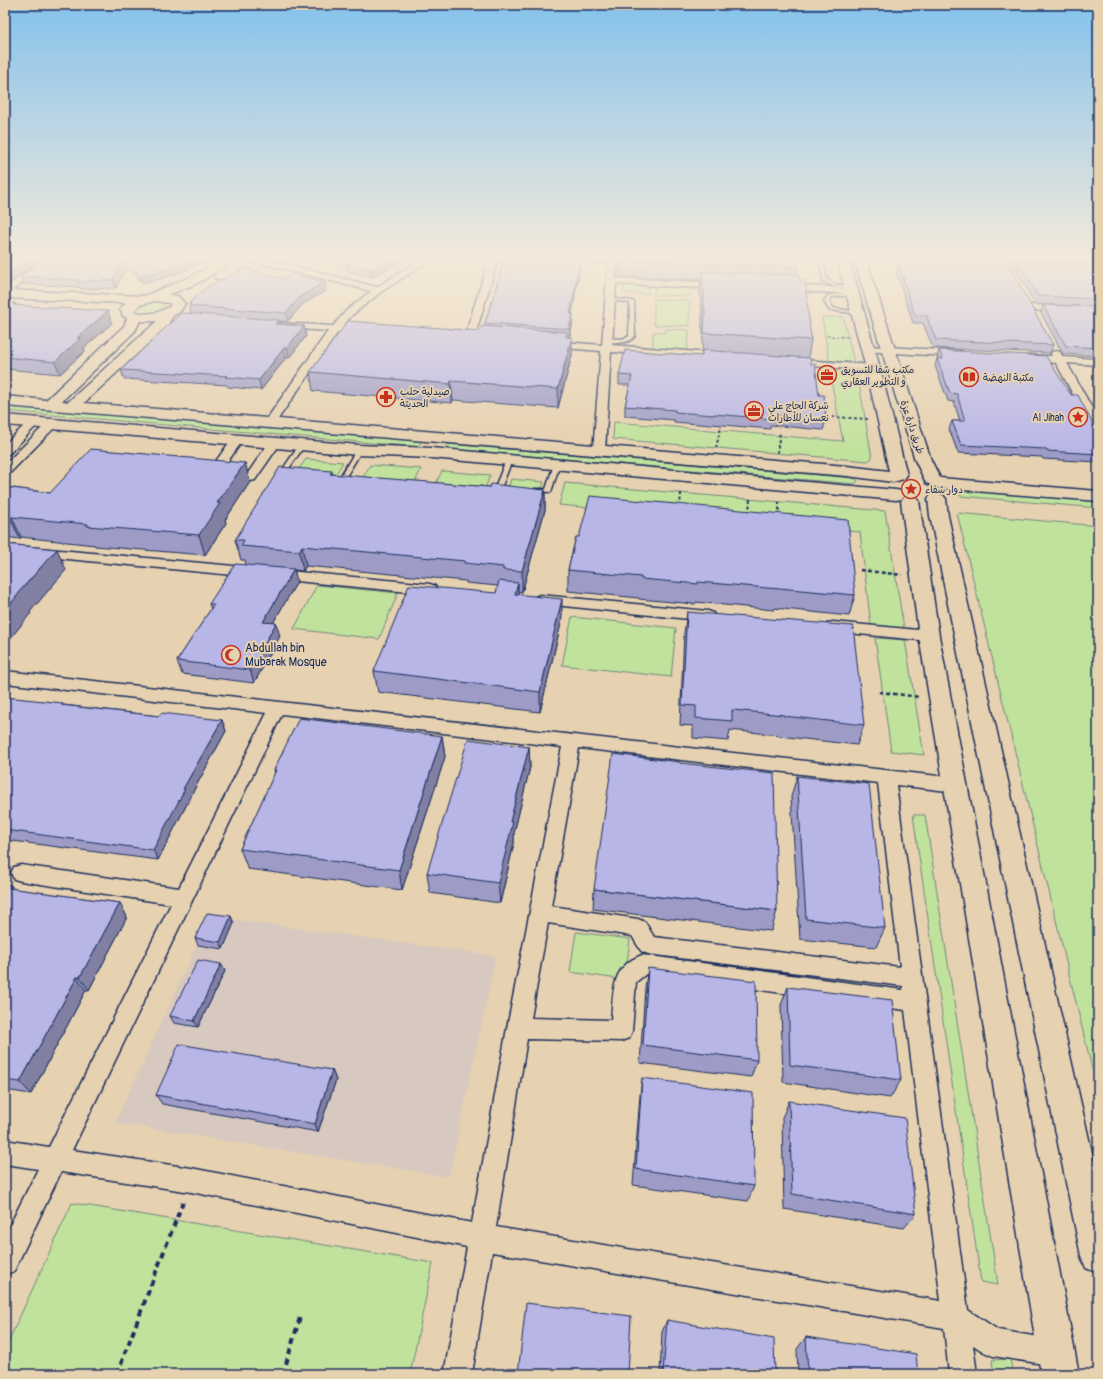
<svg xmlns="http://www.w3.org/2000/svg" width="1103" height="1379" font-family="Pangolin,'Playpen Sans Arabic',sans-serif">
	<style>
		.built { fill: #d8c9c0 }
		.green { fill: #c1e29c; stroke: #6e887d }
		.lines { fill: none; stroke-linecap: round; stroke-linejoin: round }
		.lane-casing { stroke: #1b2f5e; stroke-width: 3 }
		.street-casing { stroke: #1b2f5e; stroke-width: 3 }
		.secondary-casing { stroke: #1b2f5e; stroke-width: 3 }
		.path-far3 { stroke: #1b2f5e; stroke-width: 1.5; stroke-dasharray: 2.5 2; stroke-linecap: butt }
		.path-far2 { stroke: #1b2f5e; stroke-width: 2; stroke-dasharray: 3 2.5; stroke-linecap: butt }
		.path-far1 { stroke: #1b2f5e; stroke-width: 2.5; stroke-dasharray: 4 3; stroke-linecap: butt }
		.path { stroke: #1b2f5e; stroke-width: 4; stroke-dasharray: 6 4.5; stroke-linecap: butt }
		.lane { fill: #e6d1b0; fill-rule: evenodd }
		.street { fill: #e6d1b0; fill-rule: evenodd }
		.secondary { fill: #e6d1b0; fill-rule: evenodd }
		.wall { fill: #9e9cc7; stroke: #1b2f5e }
		.shaded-wall { fill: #817fa2; stroke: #1b2f5e }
		.building { fill: #b8b5e7; stroke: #1b2f5e }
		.labels { text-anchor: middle; stroke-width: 4; stroke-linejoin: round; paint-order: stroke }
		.far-poi-label { font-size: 10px; fill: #1b2f5e; stroke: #e6d1b0; text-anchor: start }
		.far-street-label { font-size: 10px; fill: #1b2f5e; stroke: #e6d1b0 }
		.poi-label { font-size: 12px; fill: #1b2f5e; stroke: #e6d1b0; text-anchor: start }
	</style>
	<rect width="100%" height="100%" fill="#e6d1b0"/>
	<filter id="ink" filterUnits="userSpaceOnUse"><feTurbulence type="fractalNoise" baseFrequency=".025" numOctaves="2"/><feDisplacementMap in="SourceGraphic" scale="8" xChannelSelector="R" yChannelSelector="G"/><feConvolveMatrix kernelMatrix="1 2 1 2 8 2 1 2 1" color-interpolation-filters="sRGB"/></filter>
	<g filter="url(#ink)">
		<!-- built -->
		<path class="built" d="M210 916 496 956 449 1177 115 1123Z"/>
		<!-- green -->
		<path class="green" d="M623 285 648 286V294L623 293Z
			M655 287 690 288V296L654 295Z
			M654 299 690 301 689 326 654 325Z
			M154 301 162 303 164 307C156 314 143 315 133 311L136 305Z
			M822 317H843L854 362 829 361Z
			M666 329 689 330 687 351 653 348V332H666Z
			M829 370 857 371 872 458 868 461 613 439 614 422 843 441Z
			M5 406 421 441 419 447 5 411Z
			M447 444 854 478 858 481 855 484 445 449Z
			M306 459 343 462 336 474 298 470Z
			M370 465 421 469 412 489 359 485Z
			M442 471 490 475 483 494 433 489Z
			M511 479 544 482 540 493 508 489Z
			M565 483 885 511 904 629 871 626 860 532 559 505Z
			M959 489 1098 501V508L960 496Z
			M957 513 1098 526V1093Z
			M317 585 398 593 379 639 294 629Z
			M572 617 676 628 671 677 562 665Z
			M875 638 905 640 924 755 891 751Z
			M913 815H925L998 1285 981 1282Z
			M576 932 630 939 625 980 570 972Z
			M72 1203 433 1263 410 1374H5V1349Z
			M1010 1359 1013 1374H994L992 1360Z"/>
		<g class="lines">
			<defs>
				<path id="lane" d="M819 259H823L827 279 834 284 852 286V288L833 286 823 281Z
					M852 293H854V295L832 297 829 301 833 308 857 312 859 313V314L829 310 824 301 829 295Z
					M608 298 632 301 634 302 635 336C628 345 617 342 607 342L604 340C612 336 622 342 629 336L630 303 610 300 608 299Z
					M302 443 305 445 286 473V475H280V473L300 444Z
					M359 448 362 450 344 480H334V478L340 477 356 450Z
					M509 458 512 460 502 486 509 487 510 488 507 490 496 488 495 487 506 460Z
					M557 462 560 464 551 492 534 491V489H546L554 464Z"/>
				<path id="street" d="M43 259H53L8 294 5 295V288Z
					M251 259H267L377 287 421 259H432L381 292 352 315 343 326 368 329 369 331 368 333 338 332 274 425H266L264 423 328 331 284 328 280 327 279 325 280 323 333 326 346 311 371 291 252 261Z
					M489 259H498L474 339 469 342 465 341 464 339Z
					M588 259H617L616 278 722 283 727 286 722 289 616 284 612 345 723 354 728 357 723 360 611 352 605 451 603 454H595L593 451 601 351 551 347 546 344 551 341 602 345 608 262H592Z
					M1007 261 1038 262 1043 265 1038 268 1004 266 1003 264Z
					M783 285 851 288 856 291 851 294 780 290 778 288Z
					M1031 305 1098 308V314L1028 310 1026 308Z
					M867 346 961 351 966 354 961 357 863 351 862 349 863 347Z
					M1056 351 1060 352 1063 357 1098 359V365L1067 363 1098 419V433L1094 431 1092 429 1056 363 1028 361 1023 358 1028 355 1052 356 1051 354 1052 352Z
					M790 359 873 365 878 368 873 371 786 364 785 362 786 360Z
					M33 420 37 421 39 423 37 425 9 454 5 455V444L29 421Z
					M51 422 55 423 57 425 55 427 9 474 5 475V464L47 423Z
					M237 436 241 437 243 440 221 471 248 473 270 441H278L280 444 255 480 251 481 209 477 207 474 209 471 233 437Z
					M5 545 430 584 435 586 437 589 435 592 430 594 5 553Z
					M540 595 708 611 713 613 715 616 713 619 708 621 535 603 533 600 535 597Z
					M833 622 929 631 934 632 937 636 934 640 929 641 828 631 826 627 828 623Z
					M5 671 956 778 962 780 965 785 962 790 956 792 896 785 968 1310 998 1330 1056 1340 1066 1343 1069 1353 1066 1363 1056 1366 993 1356 984 1352 973 1345 977 1374H949L944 1328 492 1252 472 1374H444L467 1247 191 1192 61 1172 14 1271 5 1275V1235L38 1169 5 1164V1140L49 1147 171 904 21 881 14 879 11 873 14 867 21 865 179 888 267 713 5 683ZM282 714 562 747 507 1028 472 1223 191 1168 72 1150ZM579 748 878 783 900 967 654 937 645 922 638 919 551 906ZM548 923 632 936 641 951 648 954 903 986V990L642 955C610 967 614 992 611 1020L531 1018ZM646 974 905 1010 941 1301 496 1227 527 1039 621 1041 629 1038 632 1031 636 982Z"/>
				<path id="secondary" d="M222 259H237L198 283 168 295 178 296 185 304 180 312 173 316 167 326 84 403 847 466 889 471 866 368 837 259H849L880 368 907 475 904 479 893 482 847 476 5 406V396L46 400 124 326 127 318 123 316 120 309 126 303 5 298V290L144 296 190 277ZM155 301 169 303 171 305C162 313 145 316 134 311L140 305ZM140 321H157L68 402 62 401 135 331Z
					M241 259H257L224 279H216L214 276 216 273Z
					M854 259H866L931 460 940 478 1098 491V501L938 488 926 483 915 460Z
					M5 415 359 445 431 448 896 490 902 491 905 495 902 499 896 500 431 458 359 455 5 425Z
					M937 494 943 495 946 499 948 516 1098 1179V1273L1086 1268 1081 1256 930 516 928 499 931 495Z
					M910 496 916 497 919 501 939 636 1079 1374H1041L919 636 901 501 904 497Z"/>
			</defs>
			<!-- lane casing -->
			<use href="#lane" class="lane-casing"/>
			<!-- street casing -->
			<use href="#street" class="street-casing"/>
			<!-- secondary casing -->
			<use href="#secondary" class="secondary-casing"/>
			<!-- path-far3 -->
			<path class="path-far3" d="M827 336 850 337"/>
			<!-- path-far2 -->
			<path class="path-far2" d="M832 417 868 419
				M716 448 721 426
				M777 453 780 432
				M779 502V515
				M680 507 681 493
				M749 513 750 499"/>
			<!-- path-far1 -->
			<path class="path-far1" d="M860 570 902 575
				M879 692 920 697"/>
			<!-- path -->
			<path class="path" d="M117 1374 184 1199
				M283 1374 301 1314"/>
			<!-- lane -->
			<use href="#lane" class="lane"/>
			<!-- street -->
			<use href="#street" class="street"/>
			<!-- secondary -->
			<use href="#secondary" class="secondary"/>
		</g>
		<!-- wall -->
		<path class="wall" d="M43 259H210V260L171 276 142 283 126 267 116 288 80 289 79 287 23 284 21 276Z
			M322 259H404L372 277 347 271 346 266Z
			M505 259H581L580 266 572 314V327L570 337 572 355 558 408 453 400 452 403 313 391 310 372 480 331 485 326V323Z
			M620 259 798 267 796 275 811 340 808 358 811 364 826 420 823 430 770 425V429L712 424V425L674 422V420L625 416V406L630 385H619V375L702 356 703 328H702V307H701L700 289 701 280 619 277Z
			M893 259H1005L1053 345 1050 353 933 348 923 323H913L901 287V285L897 275 898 273Z
			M1011 259H1098V264L1011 260Z
			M1018 261 1098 265V307L1035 304 1016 269Z
			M326 291 303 304 288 321H279L280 324 304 326 306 336 289 358H286L261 390 228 387 227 385 124 379 121 370 191 314 189 306 190 305 189 303Z
			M5 302 17 305 112 323 84 348 85 351 60 374 5 369Z
			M1043 305 1098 307V356L1063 354 1041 313Z
			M939 350 1071 395 1098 434V462L1043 459 1042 457 958 453 949 429 952 421H960L954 402 948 401 935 366Z
			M245 463 250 482 225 520 226 523 205 555 95 546V545L21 537 20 539 5 537V487L50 493Z
			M332 471V475L490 487 545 490V510L522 592 518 591V594L562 619 540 712 378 692 374 671 496 593 498 586 466 583V581L306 566 303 571 294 570 297 582 273 623 280 636 254 683 182 674 177 661 211 609 209 604 246 565 245 560H241L235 540Z
			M576 537 855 595 849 616 775 608 774 610 696 602 695 604 639 599V598L568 591V570Z
			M687 612 864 725 857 745 779 736V735L730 730 728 741 693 738V726L680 725 684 633Z
			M5 697 64 705 159 716 222 720 226 731 189 799V800L158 860 5 840Z
			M442 736 445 757 402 890 248 869 240 849 275 773 274 770Z
			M529 747 530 767 514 833V843L500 903 430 893 427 873Z
			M797 776 885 928 876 947 800 939 791 797Z
			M5 884 14 889 120 903 127 917 89 990H86L31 1094 5 1090Z
			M594 889 777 911 771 931 593 909Z
			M234 923 223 949 198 945 195 938Z
			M221 964 225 971 198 1027 174 1023 170 1016Z
			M648 968 757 1060 751 1077 640 1063 645 987Z
			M788 987 901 1080 890 1098 783 1082 781 1005Z
			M332 1070 336 1080 318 1132 162 1104 156 1095Z
			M642 1078 754 1186 748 1201 633 1185 640 1095Z
			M789 1101 916 1214 904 1228 784 1209 782 1118Z
			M667 1320 775 1374H660L662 1332Z
			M806 1337 918 1374H798L797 1349Z"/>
		<!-- shaded-wall -->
		<path class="shaded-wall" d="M28 259H40L9 283 5 284V276Z
			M124 259 126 267 116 288 113 280Z
			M191 259H210V260L171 276 142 283 140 276Z
			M390 259H404L372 277 371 270Z
			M580 259H581L580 266 571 321 573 314 572 327 569 341 570 314Z
			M325 282 326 291 303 304 288 321 286 313 301 296Z
			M108 311 112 323 84 348 85 351 60 374 55 362 77 338Z
			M279 320 281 329 275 324Z
			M304 326 306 336 289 358 287 348Z
			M572 337V355L558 408V389Z
			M284 348 286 358 261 390 259 380Z
			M451 381 453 400 452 403 450 384Z
			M245 463 250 482 225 520 226 523 205 555 199 535 217 503Z
			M545 490V510L522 592V571Z
			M12 517 21 537 20 539 10 518Z
			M302 546 306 566 303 571 299 551Z
			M57 549 66 570 30 612 31 613 5 645V611L19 592Z
			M294 569 297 582 266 635 263 622Z
			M518 583 519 603 515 594Z
			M562 599V619L540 712V692Z
			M276 623 280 636 254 683 250 670Z
			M222 720 226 731 189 799V800L158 860 153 850 183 789Z
			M442 736 445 757 402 890 399 870Z
			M529 747 530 767 514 833V843L500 903 498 883 510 822Z
			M11 885 20 899 9 888Z
			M120 903 127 917 89 990 80 977Z
			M231 916 234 923 223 949 220 942Z
			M221 964 225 971 198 1027 194 1021Z
			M77 977 86 990 31 1094 20 1082Z
			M332 1070 336 1080 318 1132 315 1124Z"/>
		<!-- building -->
		<path class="building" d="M5 259H28L5 276Z
			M43 259H124L113 280 77 282 78 280 21 276Z
			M124 259H191L169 269 140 276Z
			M349 259H390L371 270 346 264 353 260Z
			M505 259H580L570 314H573L569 329 485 323Z
			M620 259H796L798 267 620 260Z
			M897 259H1005L1053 345 936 340 926 315H915L903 280H904L899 267H901Z
			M1018 261 1098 265V299L1038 296Z
			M245 268 283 279 292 274 325 282 301 296 286 313 189 306 191 304 189 303 207 287Z
			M702 272 799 275 800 280H805L811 340 704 333 705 310H704V290H703Z
			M5 302 16 303 13 305 108 311 77 338H81L55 362 5 357Z
			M1043 305 1098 307V348L1066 346Z
			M181 313 279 320 275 324 304 326 287 348H284L259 380 225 377 227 376 121 370Z
			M348 321 480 331 482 326 567 332 566 337H572L558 389 451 381 450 384 310 372Z
			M625 350 702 356V350L810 358 811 364H815L819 395H824L826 420 772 415V419L714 414V415L675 412V410L625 406 632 376 619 375Z
			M939 350 1046 356 1071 395H1078L1098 434V454L1046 451 1045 449 961 445 952 421H965L957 394 950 393 937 359H943Z
			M91 449 245 463 217 503H220L199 535 87 526 88 524 12 517 10 518H5V487L50 493Z
			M280 467 332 471 330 474 490 487 491 484 545 490 522 571 503 570V567L464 563 465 561 302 546 299 551 241 546 244 540H235Z
			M590 496 848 520 855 595 779 588V589L698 582V584L641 579V577L568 570 576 537H579Z
			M5 544 57 549 19 592H20L5 611Z
			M235 564 294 569 263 622 276 623 250 670 177 661 214 604H209Z
			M499 581 518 583 515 594 562 599 540 692 374 671 409 585 496 593Z
			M687 612 853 626 864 725 784 716V715L732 710V721L696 718V706L682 705Z
			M5 697 63 703 61 705 159 716 161 713 222 720 183 789H185L153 850 5 830Z
			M299 718 442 736 399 870 240 849 276 770H274Z
			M468 739 529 747 510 822H513L498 883 427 873Z
			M613 754 680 762V763L774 773 777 911 594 889Z
			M797 776 869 784 885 928 806 919Z
			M5 884 11 885 9 888 120 903 80 977H77L20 1082 5 1080Z
			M207 913 231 916 220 942 195 938Z
			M198 960 221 964 194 1021 170 1016Z
			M648 968 756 981 757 1060 643 1045Z
			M788 987 892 1000 901 1080 790 1065Z
			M179 1044 332 1070 315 1124 156 1095Z
			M642 1078 753 1093 754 1186 636 1169Z
			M789 1101 905 1118 916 1214 792 1194Z
			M526 1303 631 1316 628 1374H518Z
			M667 1320 774 1339 775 1374H663Z
			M806 1337 916 1354 918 1374H808Z"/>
	</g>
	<!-- sky -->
	<linearGradient id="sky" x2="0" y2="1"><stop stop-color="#85c2ec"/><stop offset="0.57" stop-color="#f4eadb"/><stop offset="1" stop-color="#f4eadb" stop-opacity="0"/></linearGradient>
	<rect width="1103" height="452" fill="url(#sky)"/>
	<!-- icons -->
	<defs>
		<symbol id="office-ring" viewBox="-11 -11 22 22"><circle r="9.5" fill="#e6d1b0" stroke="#c8321e" stroke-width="1.5"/><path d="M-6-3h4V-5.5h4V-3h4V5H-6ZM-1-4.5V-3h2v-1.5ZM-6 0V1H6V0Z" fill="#c8321e"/></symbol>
		<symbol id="library-ring" viewBox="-11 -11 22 22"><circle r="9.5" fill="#e6d1b0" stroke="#c8321e" stroke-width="1.5"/><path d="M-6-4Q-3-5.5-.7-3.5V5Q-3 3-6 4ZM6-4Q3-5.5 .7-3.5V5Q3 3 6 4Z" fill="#c8321e"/></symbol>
		<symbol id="pharmacy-ring" viewBox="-11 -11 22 22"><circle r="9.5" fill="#e6d1b0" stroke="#c8321e" stroke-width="1.5"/><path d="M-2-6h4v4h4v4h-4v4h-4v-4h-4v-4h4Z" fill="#c8321e"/></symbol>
		<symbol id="sight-ring" viewBox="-11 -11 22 22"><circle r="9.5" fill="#e6d1b0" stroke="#c8321e" stroke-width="1.5"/><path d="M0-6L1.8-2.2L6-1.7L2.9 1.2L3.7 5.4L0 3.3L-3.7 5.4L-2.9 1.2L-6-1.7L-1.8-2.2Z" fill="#c8321e"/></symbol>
		<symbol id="mosque-ring" viewBox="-11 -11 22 22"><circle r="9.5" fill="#e6d1b0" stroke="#c8321e" stroke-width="1.5"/><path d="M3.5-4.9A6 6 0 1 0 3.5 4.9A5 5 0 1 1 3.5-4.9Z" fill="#c8321e"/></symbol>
	</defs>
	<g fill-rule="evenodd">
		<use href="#office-ring" x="816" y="364" width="22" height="22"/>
		<use href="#library-ring" x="958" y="366" width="22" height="22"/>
		<use href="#pharmacy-ring" x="375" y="386" width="22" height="22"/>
		<use href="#office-ring" x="743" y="400" width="22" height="22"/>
		<use href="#sight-ring" x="1067" y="406" width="22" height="22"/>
		<use href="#sight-ring" x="900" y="478" width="22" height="22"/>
		<use href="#mosque-ring" x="220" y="644" width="22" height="22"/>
	</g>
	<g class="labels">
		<!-- far-poi labels -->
		<g class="far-poi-label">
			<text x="841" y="373">مكتب شفا للتسويق<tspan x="841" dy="12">و التطوير العقاري</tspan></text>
			<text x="983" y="381">مكتبة النهضة</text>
			<text x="400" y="395">صيدلية حلب<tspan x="400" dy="12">الحديثة</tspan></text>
			<text x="768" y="409">شركة الحاج علي<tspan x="768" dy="12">نعسان للأطارات</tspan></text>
			<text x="1064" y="421" text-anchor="end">Al Jihah</text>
			<text x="925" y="493">دوار شفاء</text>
		</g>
		<!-- far-street labels -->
		<g class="far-street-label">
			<text transform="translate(913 427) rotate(72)" y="4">طريق دارة عزة</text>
		</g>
		<!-- poi labels -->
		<g class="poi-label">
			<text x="245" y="652">Abdullah bin<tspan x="245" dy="14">Mubarak Mosque</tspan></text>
		</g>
	</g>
	<!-- margin -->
	<rect width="1103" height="1379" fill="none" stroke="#e6d1b0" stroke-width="20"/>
	<rect x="10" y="10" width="1083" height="1359" fill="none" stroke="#1b2f5e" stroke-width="1.5" filter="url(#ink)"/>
</svg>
